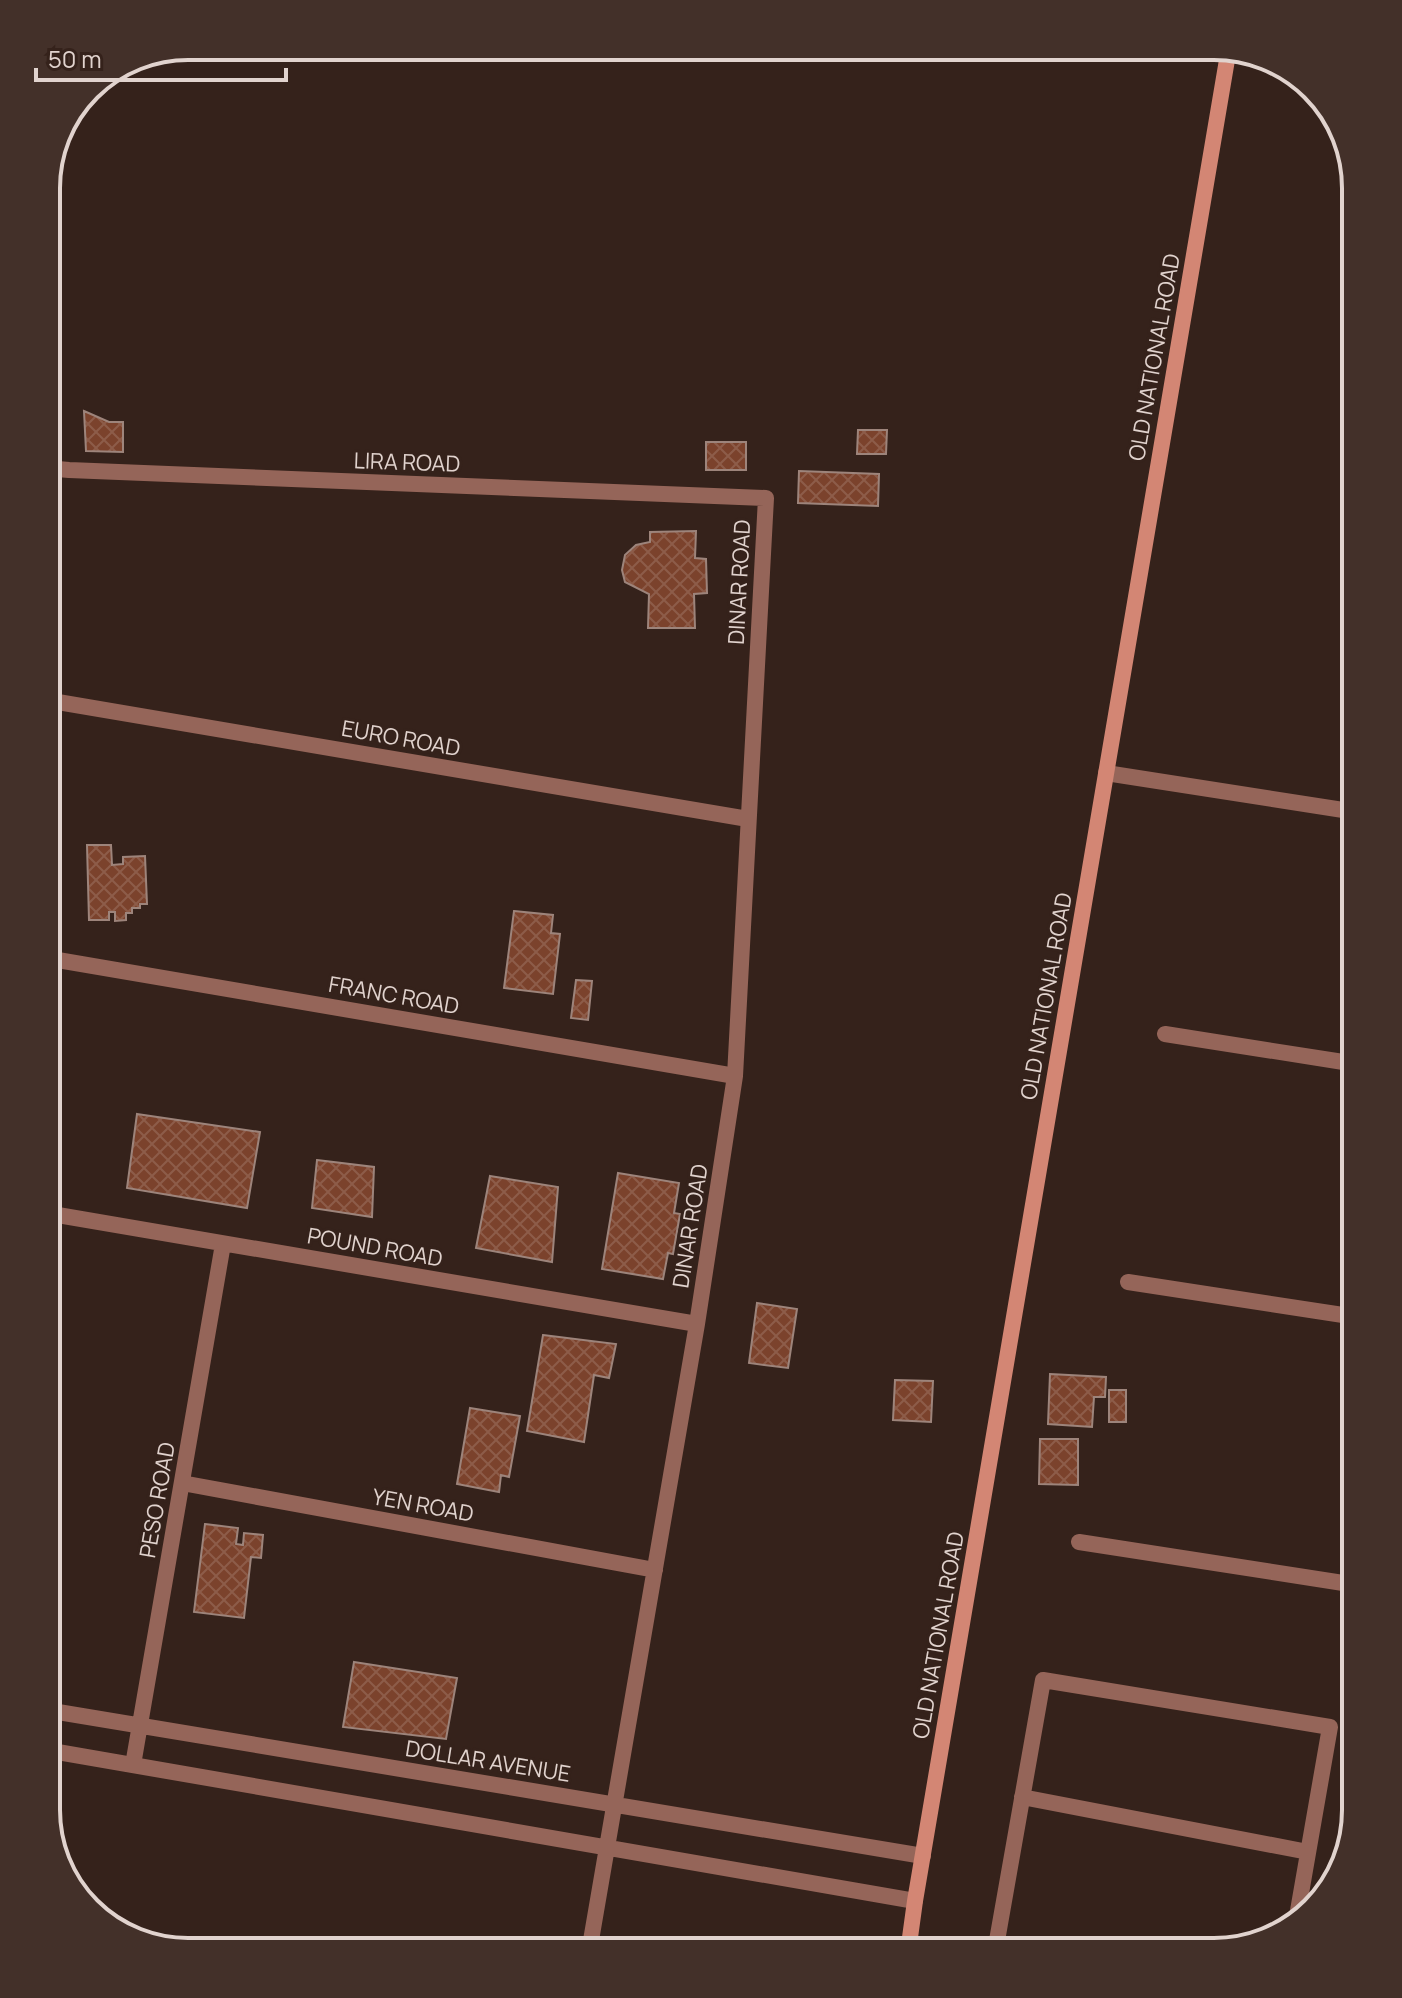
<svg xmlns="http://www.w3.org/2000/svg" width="1402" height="1998" font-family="Manrope,sans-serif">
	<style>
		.building { fill: url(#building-cross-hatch); stroke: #9d847b; stroke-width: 2 }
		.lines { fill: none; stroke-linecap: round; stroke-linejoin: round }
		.minor { stroke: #956559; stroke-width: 16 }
		.secondary { stroke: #d38674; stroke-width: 16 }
		.labels { text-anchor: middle; stroke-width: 6; stroke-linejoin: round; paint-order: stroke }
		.street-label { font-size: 22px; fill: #e1d3ce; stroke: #35221b }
		.rim { fill: none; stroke: #e1d3ce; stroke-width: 4 }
	</style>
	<defs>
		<pattern id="building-cross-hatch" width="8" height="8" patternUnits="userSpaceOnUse" patternTransform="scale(2)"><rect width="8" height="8" fill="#7b422c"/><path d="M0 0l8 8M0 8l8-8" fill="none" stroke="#8d5c49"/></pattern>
	</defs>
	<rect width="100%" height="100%" fill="#35221b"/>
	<!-- building -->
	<path class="building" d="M84 411 109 422H123V452L86 451Z
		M858 430H887L886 454H857Z
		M706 442H746V470H706Z
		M799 471 879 474 878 506 798 503Z
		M696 531 695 558 706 559 707 593 694 594 695 628H648L649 594 625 582 622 570 625 555 636 545 650 542V532Z
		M87 845H111L112 865 123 864V857L145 856 147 904H140V908H132V913H126V920L115 921V912H109V920H89Z
		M514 911 553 915 551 933 560 934 553 994 504 988Z
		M576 980 592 981 588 1020 571 1018Z
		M137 1114 260 1132 247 1208 127 1188Z
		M317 1160 374 1167 372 1217 312 1208Z
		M618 1173 679 1183 674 1213 680 1214 673 1254 668 1253 663 1279 602 1269Z
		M490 1176 558 1187 552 1262 476 1248Z
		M757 1303 797 1309 788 1368 749 1363Z
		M543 1335 616 1344 609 1378 594 1375 584 1442 527 1431Z
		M1050 1374 1106 1377 1105 1397H1094L1092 1427 1048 1424Z
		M895 1380 933 1381 931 1422 893 1420Z
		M1109 1390H1126V1422H1109Z
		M470 1408 520 1416 509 1477 501 1475 499 1492 457 1484Z
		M1040 1439H1078V1485L1039 1484Z
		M46 1452 49 1467 46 1485Z
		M205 1524 238 1528 236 1544 243 1545 244 1533 263 1535 261 1558 251 1557 244 1618 194 1612Z
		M354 1662 457 1678 446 1739 343 1727Z"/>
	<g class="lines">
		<!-- minor -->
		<path class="minor" d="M46 468 69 470 766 498 735 1076 697 1324 589 1952
			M46 700 748 819
			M1106 773 1356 812
			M46 958 735 1076
			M1165 1034 1356 1064
			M46 1213 697 1324
			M1128 1282 1356 1317
			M182 1483 655 1570
			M1079 1542 1356 1585
			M46 1710 923 1856
			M46 1750 915 1901
			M133 1765 223 1244
			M1022 1797 1308 1852
			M995 1952 1043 1680 1330 1727 1296 1922"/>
		<!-- secondary -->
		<path class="secondary" d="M908 1952 915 1901 1229 48"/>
	</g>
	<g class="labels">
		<!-- street labels -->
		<g class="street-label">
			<text transform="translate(1154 357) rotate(-80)" y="8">OLD NATIONAL ROAD</text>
			<text transform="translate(407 462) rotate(2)" y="8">LIRA ROAD</text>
			<text transform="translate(739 582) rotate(-87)" y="8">DINAR ROAD</text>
			<text transform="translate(401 738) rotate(10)" y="8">EURO ROAD</text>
			<text transform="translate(394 995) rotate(10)" y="8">FRANC ROAD</text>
			<text transform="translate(1046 996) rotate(-80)" y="8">OLD NATIONAL ROAD</text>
			<text transform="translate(690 1226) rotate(-81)" y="8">DINAR ROAD</text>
			<text transform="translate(375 1247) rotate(10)" y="8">POUND ROAD</text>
			<text transform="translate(157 1500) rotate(-80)" y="8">PESO ROAD</text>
			<text transform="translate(423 1505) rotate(10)" y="8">YEN ROAD</text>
			<text transform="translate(938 1635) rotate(-80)" y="8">OLD NATIONAL ROAD</text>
			<text transform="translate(488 1761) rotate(9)" y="8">DOLLAR AVENUE</text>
		</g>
	</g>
	<!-- crop -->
	<path d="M0 0H1402V1998H0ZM188 60H1214A128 128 0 0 1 1342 188V1810A128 128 0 0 1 1214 1938H188A128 128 0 0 1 60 1810V188A128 128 0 0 1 188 60Z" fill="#433029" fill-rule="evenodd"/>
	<path class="rim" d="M188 60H1214A128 128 0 0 1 1342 188V1810A128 128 0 0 1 1214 1938H188A128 128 0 0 1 60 1810V188A128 128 0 0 1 188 60Z"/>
	<!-- scale -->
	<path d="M36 68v12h250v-12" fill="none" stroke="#e1d3ce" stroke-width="4"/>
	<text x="48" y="68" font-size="24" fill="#e1d3ce" stroke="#35221b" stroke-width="6" paint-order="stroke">50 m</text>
</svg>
